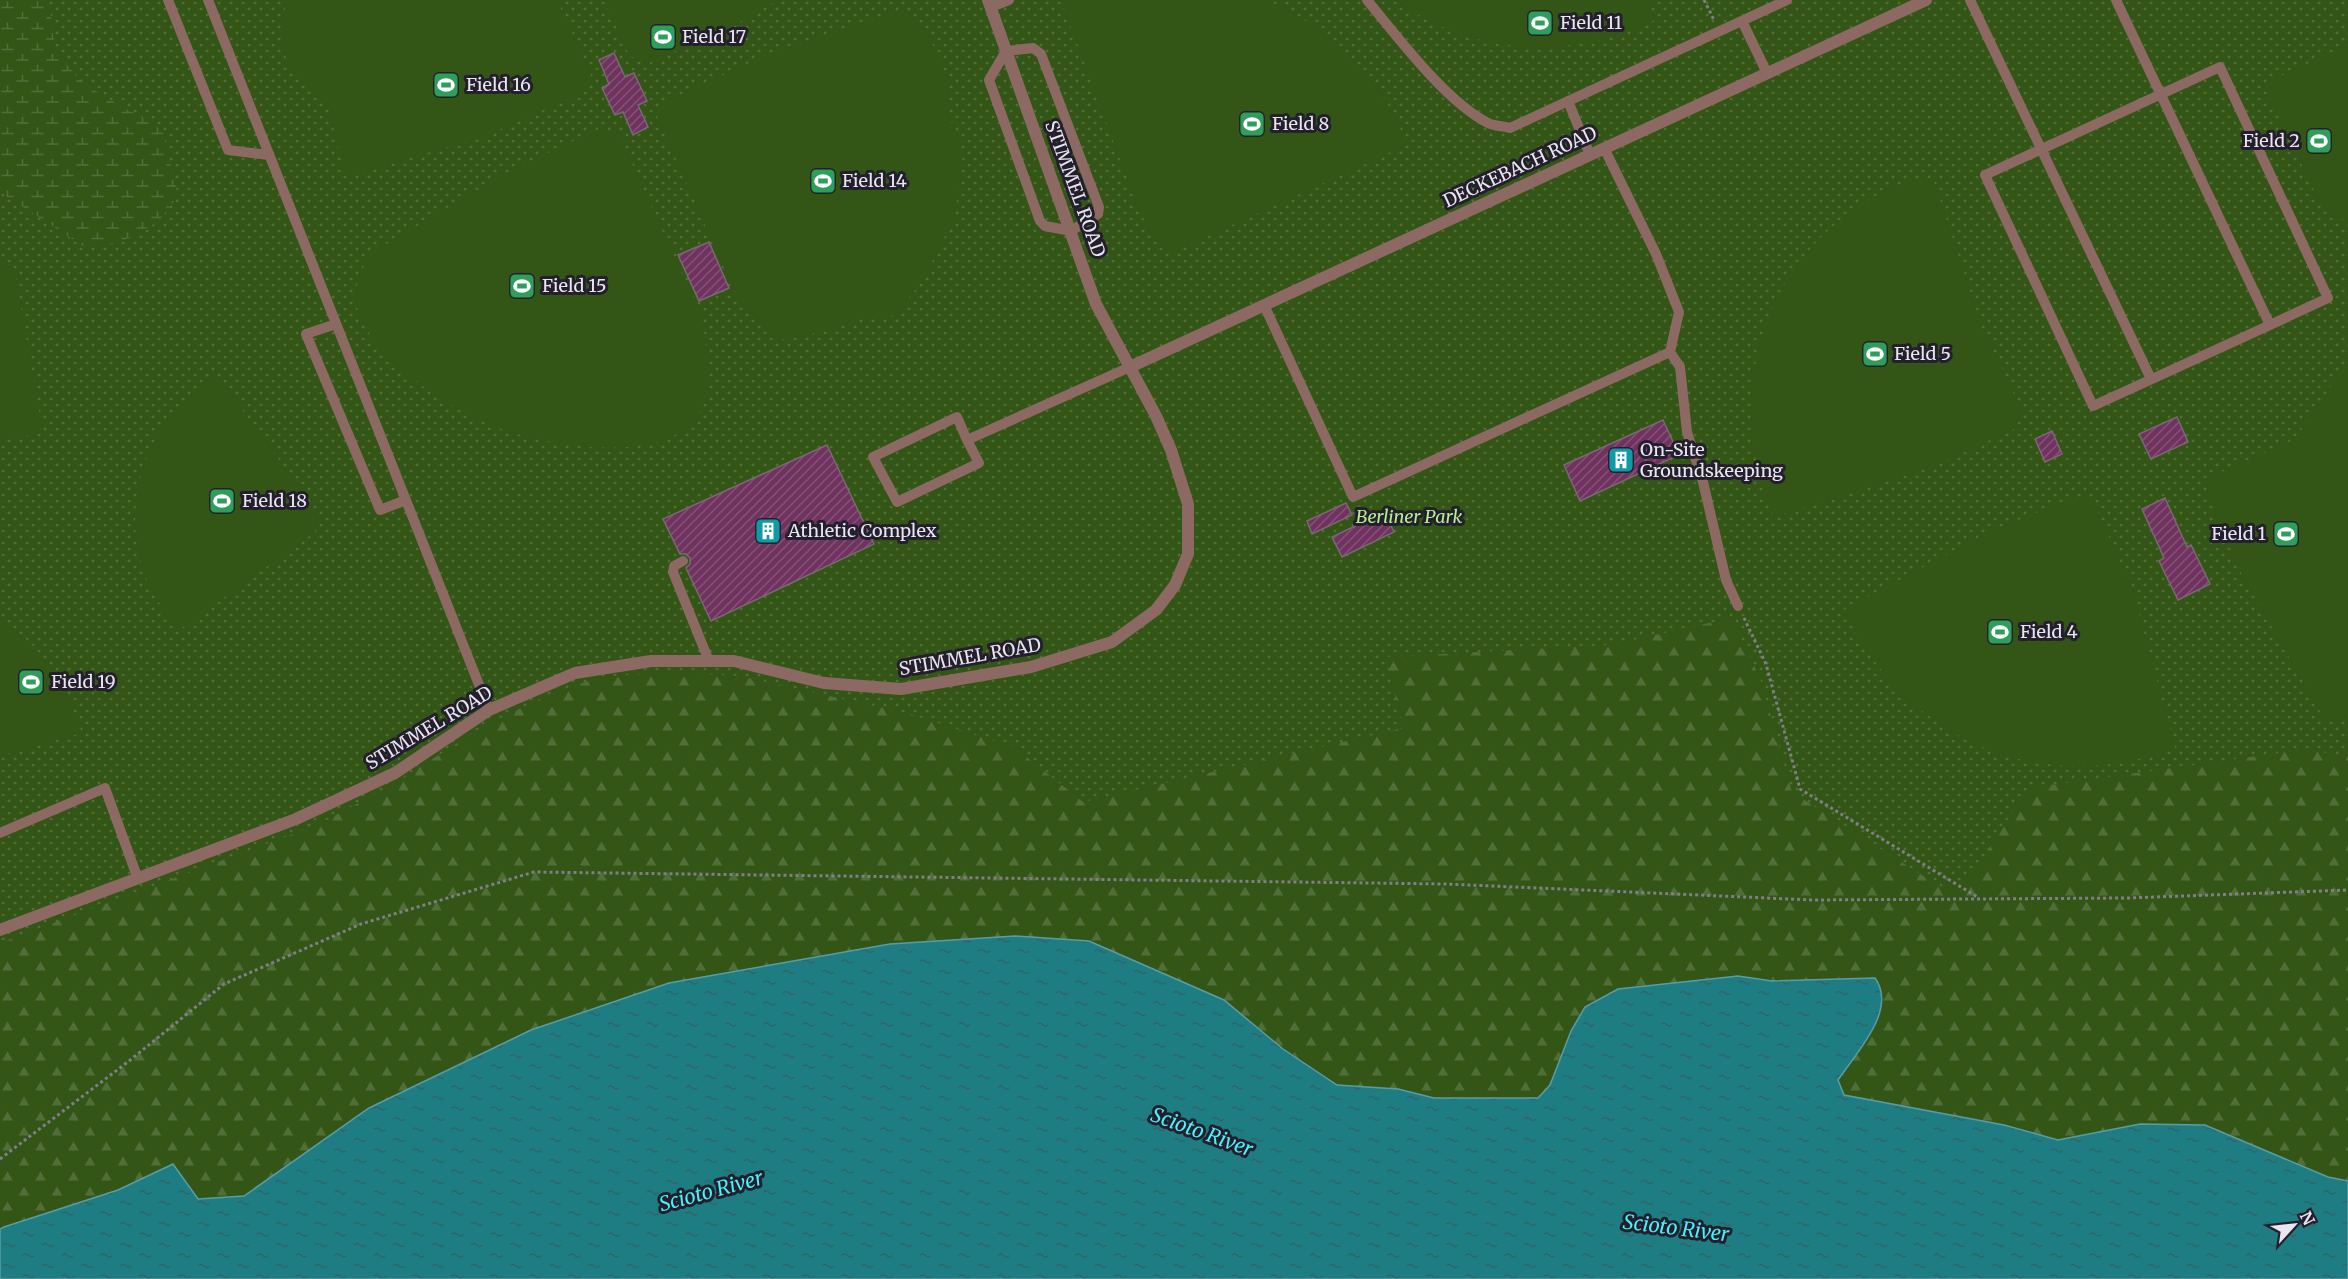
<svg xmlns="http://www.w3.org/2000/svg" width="2348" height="1279" font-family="Merriweather,serif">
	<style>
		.green { fill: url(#green-dots) }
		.forest { fill: url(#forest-firs) }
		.wetland { fill: url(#wetland-marsh) }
		.pitch { fill: #335617 }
		.water { fill: url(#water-ripples); stroke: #5b9ca4; stroke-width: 1.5 }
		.building { fill: url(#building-hatch); stroke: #7a6974; stroke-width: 1.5 }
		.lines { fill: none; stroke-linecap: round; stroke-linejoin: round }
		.path { stroke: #817d89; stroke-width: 3; stroke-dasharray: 3 3; stroke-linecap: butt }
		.lane { stroke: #8d6963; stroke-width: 10 }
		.street { stroke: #8d6963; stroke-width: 12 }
		.labels { text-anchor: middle; stroke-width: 6; stroke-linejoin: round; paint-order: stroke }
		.poi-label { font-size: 18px; fill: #e9e6f0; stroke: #231f2d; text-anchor: start }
		.street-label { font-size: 18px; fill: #e9e6f0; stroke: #231f2d }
		.park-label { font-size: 18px; font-style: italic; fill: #b6ef92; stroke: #231f2d }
		.water-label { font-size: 20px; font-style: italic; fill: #48f2fd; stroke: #231f2d }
	</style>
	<defs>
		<pattern id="green-dots" width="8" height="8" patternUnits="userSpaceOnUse" patternTransform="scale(1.5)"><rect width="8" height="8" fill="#335617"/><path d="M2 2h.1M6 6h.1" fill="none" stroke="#516e39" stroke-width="1.8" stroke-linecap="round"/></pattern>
		<pattern id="forest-firs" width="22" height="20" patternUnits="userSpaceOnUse" patternTransform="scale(1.5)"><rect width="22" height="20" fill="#335617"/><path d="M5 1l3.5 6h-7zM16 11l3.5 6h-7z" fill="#516e39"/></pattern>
		<pattern id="wetland-marsh" width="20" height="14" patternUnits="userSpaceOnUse" patternTransform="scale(1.5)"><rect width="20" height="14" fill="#335617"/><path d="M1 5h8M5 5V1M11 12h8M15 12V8" fill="none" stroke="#516e39"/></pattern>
		<pattern id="water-ripples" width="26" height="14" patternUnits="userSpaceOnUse" patternTransform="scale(1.5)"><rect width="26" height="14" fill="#1e7d83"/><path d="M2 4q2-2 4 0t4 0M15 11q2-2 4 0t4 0" fill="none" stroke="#306468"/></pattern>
		<pattern id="building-hatch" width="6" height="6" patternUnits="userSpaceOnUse" patternTransform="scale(1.5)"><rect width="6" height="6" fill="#703360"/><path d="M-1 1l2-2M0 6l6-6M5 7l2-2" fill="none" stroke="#845177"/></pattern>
	</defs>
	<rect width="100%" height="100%" fill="#2d2937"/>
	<!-- green -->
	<path class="green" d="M0 0H2348V1181L2328 1177 0 1229Z"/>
	<!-- forest -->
	<path class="forest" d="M1732 618 1761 681 1792 792 1942 888 1970 878 2028 788 2301 750 2348 755V1181L2140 1124 2058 1140 2004 1125 1844 1095 1838 1080 1880 1017 1772 981 1738 976 1585 1007C1568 1036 1561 1074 1537 1098H1434L1398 1089 1337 1085 1283 1049 1224 1000 1089 941 1015 936 890 944 669 983 531 1030 369 1108 244 1196 198 1199 173 1164 118 1190 0 1229V943L317 825 394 784 482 727 550 694 601 677 670 672 739 676 906 713 1014 747 1083 802 1403 728 1386 657 1610 645Z"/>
	<!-- wetland -->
	<path class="wetland" d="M0 0H49L55 49 81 82 124 108 162 127 178 196 158 222 119 243 83 246 0 192Z"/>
	<!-- pitch -->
	<path class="pitch" d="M287 0H557L591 74 587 91 485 136 346 177 326 99C284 78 275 44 287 0Z
		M604 0H777L746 19 645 65 629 55Z
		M1073 0H1265C1313 18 1359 60 1387 103 1395 115 1401 131 1408 144L1176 251 1161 248 1139 211 1062 3Z
		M1395 0H1648L1655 20C1569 61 1473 56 1395 0Z
		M905 9 930 39 947 77 948 118 955 127 963 154 955 216 923 280 898 312 884 319 862 318 835 329 780 340 738 300 656 114 662 103 762 57Z
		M2348 45V224L2318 199 2263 84Z
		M603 127 620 136C639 179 658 222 678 265 685 282 698 301 702 319 706 337 707 363 707 382 706 478 540 447 486 423 441 403 368 355 356 304 352 287 364 272 366 256L504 174Z
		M1933 178 1982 327 2022 411 2016 428 1934 466 1774 517C1727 410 1753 282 1851 212 1876 194 1902 180 1933 178Z
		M0 258 14 267 43 433 0 440Z
		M2348 361V713L2327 724 2242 575 2206 492 2210 477 2295 439Z
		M216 374 318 513 315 532 179 630C170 618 160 606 153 592 124 540 132 475 163 425 176 405 197 389 216 374Z
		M2077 497 2093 502 2132 587 2175 748C2039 799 1905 739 1844 610L1990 531Z
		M0 619C44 647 66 685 82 733L0 756Z"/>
	<!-- water -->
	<path class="water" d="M1015 936 1089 941 1224 1000 1283 1049 1337 1085 1398 1089 1434 1098H1538L1550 1085 1571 1031 1585 1007 1618 989 1738 976 1772 981 1875 978C1898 1010 1856 1053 1838 1080L1844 1095 2004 1125 2058 1140 2140 1124 2205 1125 2328 1177 2348 1181V1279H0V1229L4 1227 118 1190 173 1164 198 1199 244 1196 369 1108 531 1030 669 983 890 944Z"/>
	<!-- building -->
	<path class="building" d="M614 53 625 77 634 73 647 101 638 105 648 127 633 135 623 112 615 115 602 88 609 84 599 60Z
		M709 242 729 288 699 301 678 255Z
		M2177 417 2188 442 2151 459 2139 434Z
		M1663 420 1679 455 1580 501 1564 465Z
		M2052 431 2062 454 2045 462 2035 439Z
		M827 445 874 544 711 621 686 568 690 564V558L686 554H680L663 519Z
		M2165 498 2187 547 2191 545 2210 584 2178 600 2159 561 2164 558 2142 509Z
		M1346 503 1352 515 1312 534 1307 521Z
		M1384 512 1394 532 1342 557 1332 537Z"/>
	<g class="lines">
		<!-- path -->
		<path class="path" d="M1704 0 1714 20
			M1744 618 1766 664 1800 789 1979 898
			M0 1159 129 1061 224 984 361 924 534 872 1446 884 1813 900 2128 898 2348 890"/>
		<!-- lane -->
		<path class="lane" d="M168 0 228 150 269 155
			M208 0 489 710
			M1367 0C1397 36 1446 102 1488 123 1494 126 1503 126 1510 128L1787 0
			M1970 0 2151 379
			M2116 0 2270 325 2093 406 1985 175 2220 67 2328 298 2270 325
			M991 7 1009 0
			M1742 21 1767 73
			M1033 48 1041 54 1099 207 1098 214 1071 231 1045 226 1040 221 989 80 1006 51Z
			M1568 101 1590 155
			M1264 305 1353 497 1670 352 1679 312 1656 254 1604 148
			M336 324 306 334 380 510 406 500
			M1670 352 1680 367 1687 432 1703 482 1726 580 1738 606
			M967 440 979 463 897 502 873 457 957 417 967 440 1130 367
			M683 561 674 566 673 572 709 661
			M0 833 105 788 138 879"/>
		<!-- street -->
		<path class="street" d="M1130 367 1926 0
			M0 930 296 819 395 773 489 710 575 673 651 661H734L824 683 901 689 1031 667 1112 642 1156 610 1175 585 1188 554V504L1171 450 1156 416 1096 304 988 0"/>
	</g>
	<!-- icons -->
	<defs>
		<symbol id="stadium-square" viewBox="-11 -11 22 22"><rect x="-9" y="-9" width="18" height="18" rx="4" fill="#2e9e5b" stroke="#231f2d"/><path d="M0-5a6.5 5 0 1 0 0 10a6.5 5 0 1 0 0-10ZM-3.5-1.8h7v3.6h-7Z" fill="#fff"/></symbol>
		<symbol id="building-square" viewBox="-11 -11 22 22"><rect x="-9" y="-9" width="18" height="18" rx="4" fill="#0f9aa8" stroke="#231f2d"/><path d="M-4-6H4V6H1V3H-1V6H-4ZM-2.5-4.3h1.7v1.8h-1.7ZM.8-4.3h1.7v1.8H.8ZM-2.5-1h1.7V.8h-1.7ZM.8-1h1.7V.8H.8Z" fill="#fff"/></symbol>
	</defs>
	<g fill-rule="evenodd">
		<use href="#stadium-square" x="1525" y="8" width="30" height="30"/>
		<use href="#stadium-square" x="648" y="22" width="30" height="30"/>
		<use href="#stadium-square" x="431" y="70" width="30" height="30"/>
		<use href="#stadium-square" x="1237" y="109" width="30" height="30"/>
		<use href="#stadium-square" x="2304" y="126" width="30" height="30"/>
		<use href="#stadium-square" x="808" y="166" width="30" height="30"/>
		<use href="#stadium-square" x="507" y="271" width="30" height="30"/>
		<use href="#stadium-square" x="1860" y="339" width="30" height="30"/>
		<use href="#building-square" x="1606" y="445" width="30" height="30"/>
		<use href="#stadium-square" x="207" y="486" width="30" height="30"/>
		<use href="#building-square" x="753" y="516" width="30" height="30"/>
		<use href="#stadium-square" x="2271" y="519" width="30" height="30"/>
		<use href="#stadium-square" x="1985" y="617" width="30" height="30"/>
		<use href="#stadium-square" x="16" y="667" width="30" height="30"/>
	</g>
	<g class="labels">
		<!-- poi labels -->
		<g class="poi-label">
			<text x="1560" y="29">Field 11</text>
			<text x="682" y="43">Field 17</text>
			<text x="466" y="91">Field 16</text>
			<text x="1272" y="130">Field 8</text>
			<text x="2300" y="147" text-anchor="end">Field 2</text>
			<text x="842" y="187">Field 14</text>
			<text x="542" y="292">Field 15</text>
			<text x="1894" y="360">Field 5</text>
			<text x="1640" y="456">On-Site<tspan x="1640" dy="21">Groundskeeping</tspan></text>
			<text x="242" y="507">Field 18</text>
			<text x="788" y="537">Athletic Complex</text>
			<text x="2266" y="540" text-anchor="end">Field 1</text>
			<text x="2020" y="638">Field 4</text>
			<text x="51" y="688">Field 19</text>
		</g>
		<!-- street labels -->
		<g class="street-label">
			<text transform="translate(1520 167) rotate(-25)" y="6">DECKEBACH ROAD</text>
			<text transform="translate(1075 189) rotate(70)" y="6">STIMMEL ROAD</text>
			<text transform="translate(970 657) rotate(-10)" y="6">STIMMEL ROAD</text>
			<text transform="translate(429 728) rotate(-31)" y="6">STIMMEL ROAD</text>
		</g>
		<!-- park labels -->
		<g class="park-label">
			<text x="1409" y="523">Berliner Park</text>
		</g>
		<!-- water labels -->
		<g class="water-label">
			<text transform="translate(1202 1132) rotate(20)" y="7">Scioto River</text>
			<text transform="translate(711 1191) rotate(-15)" y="7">Scioto River</text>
			<text transform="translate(1676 1228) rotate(7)" y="7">Scioto River</text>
		</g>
	</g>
	<!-- north arrow -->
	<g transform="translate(2294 1225) rotate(63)" stroke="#231f2d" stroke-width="4.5" paint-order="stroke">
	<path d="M0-4.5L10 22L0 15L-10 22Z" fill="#e9e6f0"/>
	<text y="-9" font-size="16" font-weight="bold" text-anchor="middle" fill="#e9e6f0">N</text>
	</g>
</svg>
